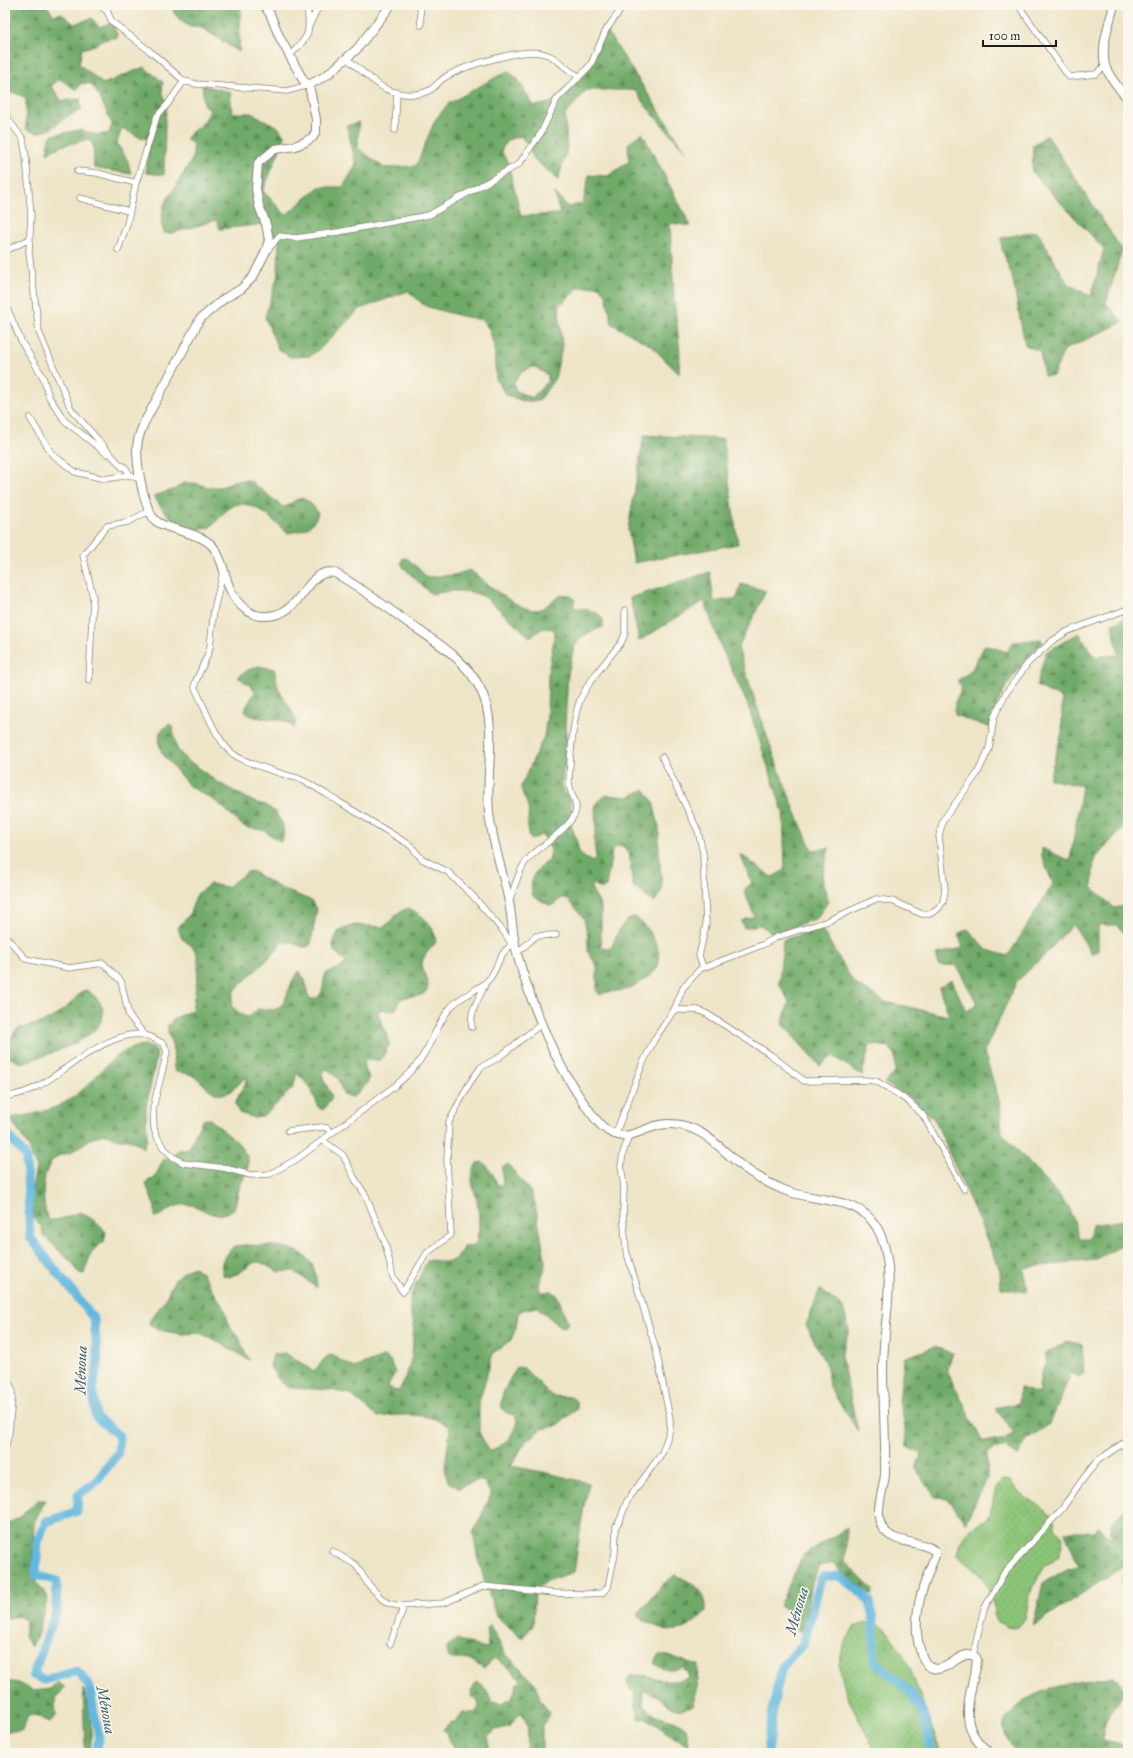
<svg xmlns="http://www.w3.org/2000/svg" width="1133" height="1758" font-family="'IM FELL Great Primer',serif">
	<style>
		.grass { fill: url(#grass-dots); stroke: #54704a }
		.forest { fill: url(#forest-firs); stroke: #466342; fill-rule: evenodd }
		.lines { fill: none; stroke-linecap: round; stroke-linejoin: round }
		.river { stroke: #63b8df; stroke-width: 9 }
		.street-casing { stroke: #858072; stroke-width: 7 }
		.secondary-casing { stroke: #858072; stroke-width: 10 }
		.street { stroke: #fff; stroke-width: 5.5 }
		.secondary { stroke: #fff; stroke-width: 8 }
		.labels { text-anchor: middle; stroke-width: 3; stroke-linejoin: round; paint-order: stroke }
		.water-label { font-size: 15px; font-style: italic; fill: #385a6a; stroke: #fbf7ec }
	</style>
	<defs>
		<pattern id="grass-dots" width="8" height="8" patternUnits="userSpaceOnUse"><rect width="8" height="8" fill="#8bc477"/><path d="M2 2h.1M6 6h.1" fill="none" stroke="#77a866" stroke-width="1.8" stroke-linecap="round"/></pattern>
		<pattern id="forest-firs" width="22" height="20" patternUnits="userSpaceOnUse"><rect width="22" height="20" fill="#70aa68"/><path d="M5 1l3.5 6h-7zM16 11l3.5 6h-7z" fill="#5b8a55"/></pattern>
	</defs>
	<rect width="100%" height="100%" fill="#fbf7ec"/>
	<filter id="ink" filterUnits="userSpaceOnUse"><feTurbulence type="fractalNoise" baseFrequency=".025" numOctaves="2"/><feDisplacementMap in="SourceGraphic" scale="8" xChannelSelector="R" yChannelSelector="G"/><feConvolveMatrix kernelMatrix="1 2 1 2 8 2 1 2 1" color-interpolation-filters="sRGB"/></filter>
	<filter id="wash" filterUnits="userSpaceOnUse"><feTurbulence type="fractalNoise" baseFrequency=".012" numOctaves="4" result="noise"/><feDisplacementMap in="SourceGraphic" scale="16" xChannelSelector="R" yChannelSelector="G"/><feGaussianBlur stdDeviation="0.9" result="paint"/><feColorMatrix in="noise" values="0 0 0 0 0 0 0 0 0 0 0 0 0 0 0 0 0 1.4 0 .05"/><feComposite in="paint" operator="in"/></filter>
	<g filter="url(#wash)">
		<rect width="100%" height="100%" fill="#eee5c8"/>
		<!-- grass -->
		<path class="grass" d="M1002 1480 1010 1481C1014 1486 1018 1491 1023 1495 1034 1505 1056 1511 1055 1528L1062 1534 1063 1539 1060 1554 1057 1558 1045 1566 1033 1587 1029 1598 1025 1620 1017 1627 1013 1628 1007 1627 998 1622 994 1615 995 1610 987 1586 982 1577 957 1555C959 1536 972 1527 988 1518 994 1506 992 1491 1002 1480Z
			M1128 1568V1587L1124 1586C1120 1579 1123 1574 1128 1568Z
			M872 1621 887 1630 908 1663 941 1753H876L846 1694 839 1664 843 1647 854 1627Z"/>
		<!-- forest -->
		<path class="forest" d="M5 5 47 6 54 15 61 13 74 24 92 18 99 27 112 22 118 37 102 40 95 45 82 49 79 64 103 84 144 67 163 82 162 91 167 105 165 121 164 175 146 173 149 140 139 137 122 128 117 143 128 161 131 174 94 168 93 145 89 139 62 146 47 153 48 142 52 135 80 130 97 135 109 133 112 124 99 96 91 84 81 83 76 90 60 79 51 86 62 101 80 99 81 110 65 118 51 129 37 133 26 129V98L15 93H5Z
			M173 5H241L239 52 202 28 190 27 181 21 174 13Z
			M606 30 686 152 644 104 635 90H586L565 115 567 148 558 180 533 158 530 149 521 136 507 140 501 151 508 163 521 216 560 214 554 192 568 207 583 203 589 175 608 176 629 161 628 144 642 133 691 226 670 223 674 299 680 352 679 374 650 345 612 324 606 295 599 286 578 288 563 303 560 302 559 313 562 347 555 378 539 401H523L506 395 496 379 494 346 489 329 482 320 457 315 425 306 408 291 360 309 321 348 310 356 290 357 278 349 265 317 278 275 279 237 265 253 266 224 220 229 216 220 173 233H164L161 223 164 205 193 158V145L186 138C196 125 206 127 210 108L204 105 202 85 230 92 232 113H251L278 127 285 137 263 191 286 215 319 187H343L356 165 347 126 359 122 358 148 384 168 416 166 435 120 448 104 507 71 517 78 534 106 550 103 586 70ZM535 367 548 375V381L532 398 516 391 514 384C519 373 523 369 535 367Z
			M1047 135 1122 250 1106 303 1123 322 1064 350 1053 376H1044L1040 351 1025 345 1012 276 1002 249 1001 238 1037 231 1068 284 1091 296 1104 249 1032 172 1033 145Z
			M644 435 723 439 738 544 634 563 628 529Z
			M249 480 283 507C290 506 292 501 298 499 307 496 314 507 318 513 313 529 301 531 287 533 274 522 259 504 241 504 227 504 220 520 210 527 201 533 181 525 173 519 165 513 158 504 154 496L175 489 183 483H193L208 487H218L224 486 233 481Z
			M403 558 408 559 427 577 454 575 470 570C485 582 517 610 535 610 549 611 562 583 575 600L573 605 576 608C588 610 606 611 603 627L588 633 579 639 574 648 568 674 565 726 568 753 562 777 563 792C575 801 570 811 571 824 572 829 575 834 576 839 580 854 577 854 593 862L596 857 594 841 596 829 595 807 598 801 607 795 629 797 644 789 653 801 659 827V848L662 890 654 903 633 886 629 852 621 845 616 847 612 851 606 887 601 889 593 883 591 888 601 907V947L606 949 611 948C617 936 620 921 635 917 647 926 666 952 657 968 651 977 639 984 630 988 621 993 609 989 600 995L597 992V966L588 952V936L584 919 568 899 562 898 551 906 533 896C527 877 537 869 550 859 550 850 550 840 541 835L531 840C524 831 530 819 528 808 527 800 521 794 521 786L544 736 547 716 548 674 555 633 553 629 543 628 530 637 485 597C466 588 450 591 431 594L404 568 401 563Z
			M710 572 714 602 737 598 741 584 766 591 738 648C760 717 782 784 812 850L829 848 822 877 828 902 817 918 774 934 760 925 744 928 741 921 754 916 744 890 752 883 740 854 772 877 785 870 783 812 747 703 722 649 704 601 639 641 630 598Z
			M1128 616V708L1120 714 1128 718V822L1094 860 1092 887 1114 908 1128 905V937L1116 925H1098V951L1092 954 1073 924 1040 960 1017 981 984 1052 1000 1103 1002 1133 1069 1207 1080 1238H1089L1092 1225 1123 1220 1128 1214V1228L1122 1232 1127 1243 1095 1260 1024 1268 1027 1292 1001 1288 1000 1270 935 1120 911 1098 884 1083 895 1073V1054L888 1047 870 1044 862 1075 833 1056 820 1066 782 1024 789 1002 779 983 783 940 821 928 854 983 885 1002 949 1016 939 987 952 980 966 1011 978 1005 956 965 939 966 936 954 963 948 958 934 968 929 987 950 1008 956 1053 884 1042 857V848L1070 861 1082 786 1049 779 1062 732V698L1036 686 1046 652 1079 633 1095 657 1119 655 1112 625Z
			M1041 639 1043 643C1019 667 996 692 991 728L955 715V702L962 687 957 681 971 671 985 645 1007 652 1013 642Z
			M258 666 274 669C276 675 277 685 279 690 285 701 292 709 296 720L294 728C291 726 289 723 286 722 273 716 257 722 245 712L246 707 255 692 252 687 238 677 248 670Z
			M169 724 173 727 176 747 186 760 195 765 217 782 256 803 266 805 275 812 281 821 283 826 284 836 281 842 263 830 247 828 242 825 217 802 189 786 162 753 159 743 160 732Z
			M252 871 280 888 310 900 317 908 311 944 307 947H302L292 942H282L269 958 234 991 231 1006 244 1016 249 1017 258 1009 274 1010 279 1007 284 1002 293 980 299 971 305 980 308 995 311 999 317 998C327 989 321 978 327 973 334 968 340 971 346 962L334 951 333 946V941L339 931 354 925 382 927 387 925 399 912 409 908C425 918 433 922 436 942 432 947 423 956 422 963 421 971 431 983 427 990 421 1001 406 992 399 1001 398 1003 397 1007 396 1009L391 1011 381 1009 378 1013 390 1043 381 1060H366L363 1064 369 1078 368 1083 353 1097H348L343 1094 338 1079 327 1069 323 1073V1078L332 1097 323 1110 319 1108 311 1089 297 1073 293 1088 263 1117 254 1118 239 1113 235 1103 248 1078 243 1079C240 1084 236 1086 232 1090 213 1103 206 1082 192 1075 188 1073 181 1073 176 1072 171 1065 175 1058 173 1050 171 1039 167 1036 168 1025L177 1017 192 1010C194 995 202 965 196 952 190 940 183 946 178 928L189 915 197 894 210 884 227 887 247 872Z
			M87 990C91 993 96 997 99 1001 122 1035 41 1057 21 1063L6 1056V1045L17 1029 41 1023 55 1016 68 1006 82 991Z
			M145 1045 155 1049 157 1053 146 1108 147 1139 143 1148C139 1145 134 1141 129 1139 126 1138 121 1140 117 1139 114 1138 111 1136 109 1135 96 1132 80 1147 70 1153 66 1154 61 1154 58 1156 39 1168 42 1202 48 1220 60 1221 70 1215 81 1212L98 1223 106 1232 104 1242C91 1247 88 1262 84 1274L79 1273 73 1264 44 1236 41 1226 34 1218 31 1197 36 1166 28 1146 10 1118C34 1114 56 1111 76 1095 101 1077 110 1050 145 1045Z
			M205 1119H210L239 1144 248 1158V1169L240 1186 234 1209C207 1225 204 1201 181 1205 173 1206 163 1214 155 1218V1208L146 1184 149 1180 154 1179 163 1160 173 1157 178 1150H188L201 1122Z
			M483 1162 492 1172 497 1184 503 1186 502 1167 508 1164 530 1191 535 1203 546 1265 539 1285 540 1292 552 1291 557 1295 568 1322 564 1328 558 1325 537 1307 523 1310 518 1313 516 1328 511 1340 493 1353 479 1403V1432L489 1451C504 1446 513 1437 517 1421L514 1415C487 1411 510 1380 517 1367L524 1368 552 1396 572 1397 577 1402V1409L556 1426 542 1429 526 1441 511 1466 543 1472 589 1483 583 1512 574 1572 547 1581 535 1591 533 1626 522 1638 496 1616 478 1560 473 1533 491 1495 485 1483 479 1480 459 1488 448 1482 445 1469 450 1428C433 1412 399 1414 378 1417L350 1394 330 1390 288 1388 277 1378 270 1367 273 1355 285 1353 314 1371 326 1357 331 1355 354 1368 385 1356 390 1360 395 1373 388 1385 393 1390 399 1391 407 1374 412 1355 414 1323 411 1317 410 1297 427 1261C440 1257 444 1269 456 1257 460 1254 461 1252 463 1247L475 1246C479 1234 480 1222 478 1209 477 1190 466 1182 477 1163Z
			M244 1245C278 1246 317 1242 317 1288L294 1271 279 1272 260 1262H255L239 1273 229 1277 223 1275C219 1260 224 1258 234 1246Z
			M195 1267 203 1274 225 1310 229 1325 239 1337 244 1351 250 1360 209 1337 199 1333 183 1334 157 1330 149 1324C151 1315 158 1311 163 1303 173 1286 172 1273 195 1267Z
			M820 1289 843 1308 849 1330 841 1357 858 1431 829 1387 827 1367 806 1325Z
			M1068 1341 1082 1345 1084 1373 1080 1377 1071 1373 1050 1424 1027 1439 1017 1457 1005 1446 987 1452V1479L965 1523 948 1498 935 1497 916 1469 922 1452 913 1450 907 1447 904 1422 899 1401 904 1358 934 1347 953 1353 947 1371 982 1441 1003 1440 1014 1433 995 1408 1019 1403 1020 1388 1038 1394 1041 1373 1047 1363 1044 1355Z
			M37 1500H45L34 1523 32 1567 36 1575 37 1583 48 1597 36 1639 31 1646 24 1636 26 1620 18 1616 5 1619V1525L20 1517Z
			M1124 1510 1128 1511V1563L1033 1626 1043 1583 1065 1570 1079 1567 1065 1532H1095L1098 1525 1110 1538 1112 1522Z
			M847 1528 845 1562 873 1590 872 1595 842 1574 834 1563 820 1566 812 1582 804 1632 797 1630 799 1619 779 1606 803 1555Z
			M675 1575C694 1583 707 1590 706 1611 699 1619 688 1629 678 1630 664 1632 647 1623 637 1615L663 1584Z
			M490 1625 504 1652 536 1684 540 1699 549 1712 548 1718 542 1727V1753H527C527 1742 531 1719 520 1713L510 1726 496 1730 488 1737V1747L493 1753H455L454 1747 443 1729 451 1722H456L463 1712 474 1713 478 1709 479 1704 476 1699 472 1697 471 1691 476 1682 482 1684 493 1702 503 1704 506 1700 512 1699 517 1683 522 1681 499 1660 494 1658 484 1669 471 1660 451 1659 447 1656C445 1647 450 1644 457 1639L477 1646 488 1648 486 1630Z
			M658 1655H665L698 1665 697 1690 692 1707C666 1717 664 1693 643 1691 639 1725 677 1711 686 1730 688 1734 687 1741 688 1746L666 1732 646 1717 639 1719 636 1710 635 1694 630 1689 627 1681 631 1675C652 1673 668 1688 689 1677L687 1671 682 1667C670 1672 664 1671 654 1663Z
			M1113 1676 1128 1691C1115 1705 1101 1721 1103 1741L1128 1746V1753H1016C1012 1746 1004 1736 1004 1728 1003 1722 1007 1718 1012 1713 1033 1685 1081 1682 1113 1676Z
			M5 1681 19 1683 33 1691 50 1689 57 1683 65 1687 55 1700 56 1716 50 1722 35 1715 28 1716 22 1731H6L5 1733Z
			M83 1688C90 1708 93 1732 90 1753H85Z"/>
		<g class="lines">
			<!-- river -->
			<path class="river" d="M5 1131 26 1157 30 1237 94 1319 98 1364 93 1388 96 1417 119 1436 118 1453 96 1482 78 1495 77 1511 46 1522 38 1540 36 1575 57 1581 56 1612 33 1675 44 1680 77 1671 89 1685 99 1738 96 1753
				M768 1753 773 1707 782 1667 803 1644 821 1579 825 1576H839L863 1594 870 1602 874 1627V1656L876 1662 912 1694 915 1703 920 1706 922 1711 932 1753"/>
		</g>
	</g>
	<g filter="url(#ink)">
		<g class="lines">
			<defs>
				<path id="street" d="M99 5 107 11 112 22 151 52 184 81 196 84 287 91 309 85
					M420 5 421 25
					M1018 5 1069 77 1096 74 1105 66
					M107 11 109 5
					M309 26 319 5
					M5 32V36
					M290 55C311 35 310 33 307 6
					M347 59C358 67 375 84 386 89 397 94 416 97 428 91 434 89 439 81 444 78 462 66 520 49 541 53 556 55 564 69 577 75L578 79
					M5 101 7 118 23 139 26 157 31 215 29 252 39 332 71 409 122 467
					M395 130 397 92
					M77 171 97 173 136 183
					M80 198 129 211
					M118 250 127 224 136 183 157 116 167 105 184 81
					M5 251 30 239
					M267 251 279 236 296 238 338 232 429 215 519 164 541 133 557 99 586 70 591 64 606 30 624 5
					M5 303 22 343 43 377 49 397 65 421 107 454
					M30 418 52 454 75 472 105 479 130 475
					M119 464 125 467 130 475 141 480
					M223 573 214 609 210 647 207 656 195 683V688C205 708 217 744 236 756 249 764 274 771 289 776L297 778 308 783 410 845 422 859 448 872 472 895 504 932 512 945
					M89 680 93 597 83 555 107 526 128 522 149 511
					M662 757 698 831 703 853 706 925 699 956 703 967
					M509 901C515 888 518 870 527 860 539 847 570 828 575 813 579 801 569 794 569 782 570 760 572 720 580 700 589 680 607 660 621 643L625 634V610
					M5 936 26 959 69 968 103 963 121 981 129 1016 145 1035
					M517 953 536 936 556 935
					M674 1010H698L707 1014 771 1055 804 1081 864 1080 876 1081 896 1093 909 1102 923 1115 964 1189
					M472 1027C469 1011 479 999 485 985
					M5 1097C17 1095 30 1091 40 1085 67 1070 111 1029 144 1035 151 1036 158 1041 164 1044L167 1052 153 1108 154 1128 156 1135 163 1147 173 1157 184 1163 224 1168 251 1175 270 1174 297 1159 395 1086C405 1077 415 1069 422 1057 433 1041 438 1022 451 1007 462 994 480 991 490 978 499 966 499 950 515 944
					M288 1131 321 1127 327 1128 332 1133
					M615 1135 642 1065 654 1040 674 1010 683 988 700 969 762 945 777 937 828 921 876 899 892 901 922 914H930L938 909 943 902 945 890 939 836 943 820 977 774 989 749 994 717 1006 693 1028 663 1052 641 1068 631 1128 609
					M322 1140 343 1155 355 1179 366 1196 385 1243 393 1277 403 1292 427 1253 451 1235 447 1160 449 1122 469 1084 481 1067 498 1058 541 1024
					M5 1373 12 1389V1399L9 1432 5 1450
					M332 1551 356 1565 368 1584 382 1599 388 1603 399 1606 444 1603 483 1586 553 1593 585 1594 602 1593 608 1587 615 1553 616 1526 620 1520 627 1501 662 1453 670 1430V1419L656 1350 626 1250 623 1213 624 1187 621 1166 623 1153 629 1135
					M390 1644 404 1606
					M973 1655 984 1609 1004 1573 1062 1509 1080 1483 1097 1461 1128 1440"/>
				<path id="secondary" d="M264 5 270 14 280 38 303 80 309 85 316 119V131L313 137 305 142 295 146 275 149 258 163 256 189 259 206 266 224 269 240 265 253 253 277 241 289 225 298 200 319 144 423C140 432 137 440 137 449 137 465 144 516 159 523 174 531 205 534 214 548 228 567 223 592 245 609 251 613 255 616 262 616 304 619 305 566 335 573 360 587 384 605 407 622 434 641 464 657 480 688 499 725 485 773 489 813 492 841 502 869 508 897 512 914 512 932 516 949 520 967 526 983 532 1000 546 1038 562 1073 586 1106 591 1113 596 1121 603 1127 628 1149 645 1122 671 1124 703 1125 720 1149 743 1167 755 1176 770 1184 784 1190 817 1204 864 1193 881 1236 897 1277 883 1325 883 1368 883 1403 886 1439 885 1474 884 1490 874 1511 882 1527 893 1546 921 1539 935 1551V1556C922 1587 910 1619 921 1653 923 1661 928 1668 937 1669 950 1669 963 1648 976 1657 978 1663 976 1668 974 1675 967 1708 960 1730 990 1753
					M1112 5 1113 9C1108 27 1101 47 1105 65 1108 76 1121 91 1128 99
					M309 85 327 75 357 49 391 5"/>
			</defs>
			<!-- street casing -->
			<use href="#street" class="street-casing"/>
			<!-- secondary casing -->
			<use href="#secondary" class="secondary-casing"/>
			<!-- street -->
			<use href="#street" class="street"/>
			<!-- secondary -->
			<use href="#secondary" class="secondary"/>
		</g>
	</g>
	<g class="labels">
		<!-- water labels -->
		<g class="water-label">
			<text transform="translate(81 1370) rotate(-88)" y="5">Ménoua</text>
			<text transform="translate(797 1611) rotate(-74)" y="5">Ménoua</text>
			<text transform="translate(106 1710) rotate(79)" y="5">Ménoua</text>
		</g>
	</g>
	<!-- margin -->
	<rect width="1133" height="1758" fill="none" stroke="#fbf7ec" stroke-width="20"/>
	<!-- scale -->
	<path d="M983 40v6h73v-6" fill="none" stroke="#1c1c1c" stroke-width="2"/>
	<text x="989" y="40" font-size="12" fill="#1c1c1c" stroke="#fbf7ec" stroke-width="3" paint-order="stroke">100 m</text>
</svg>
